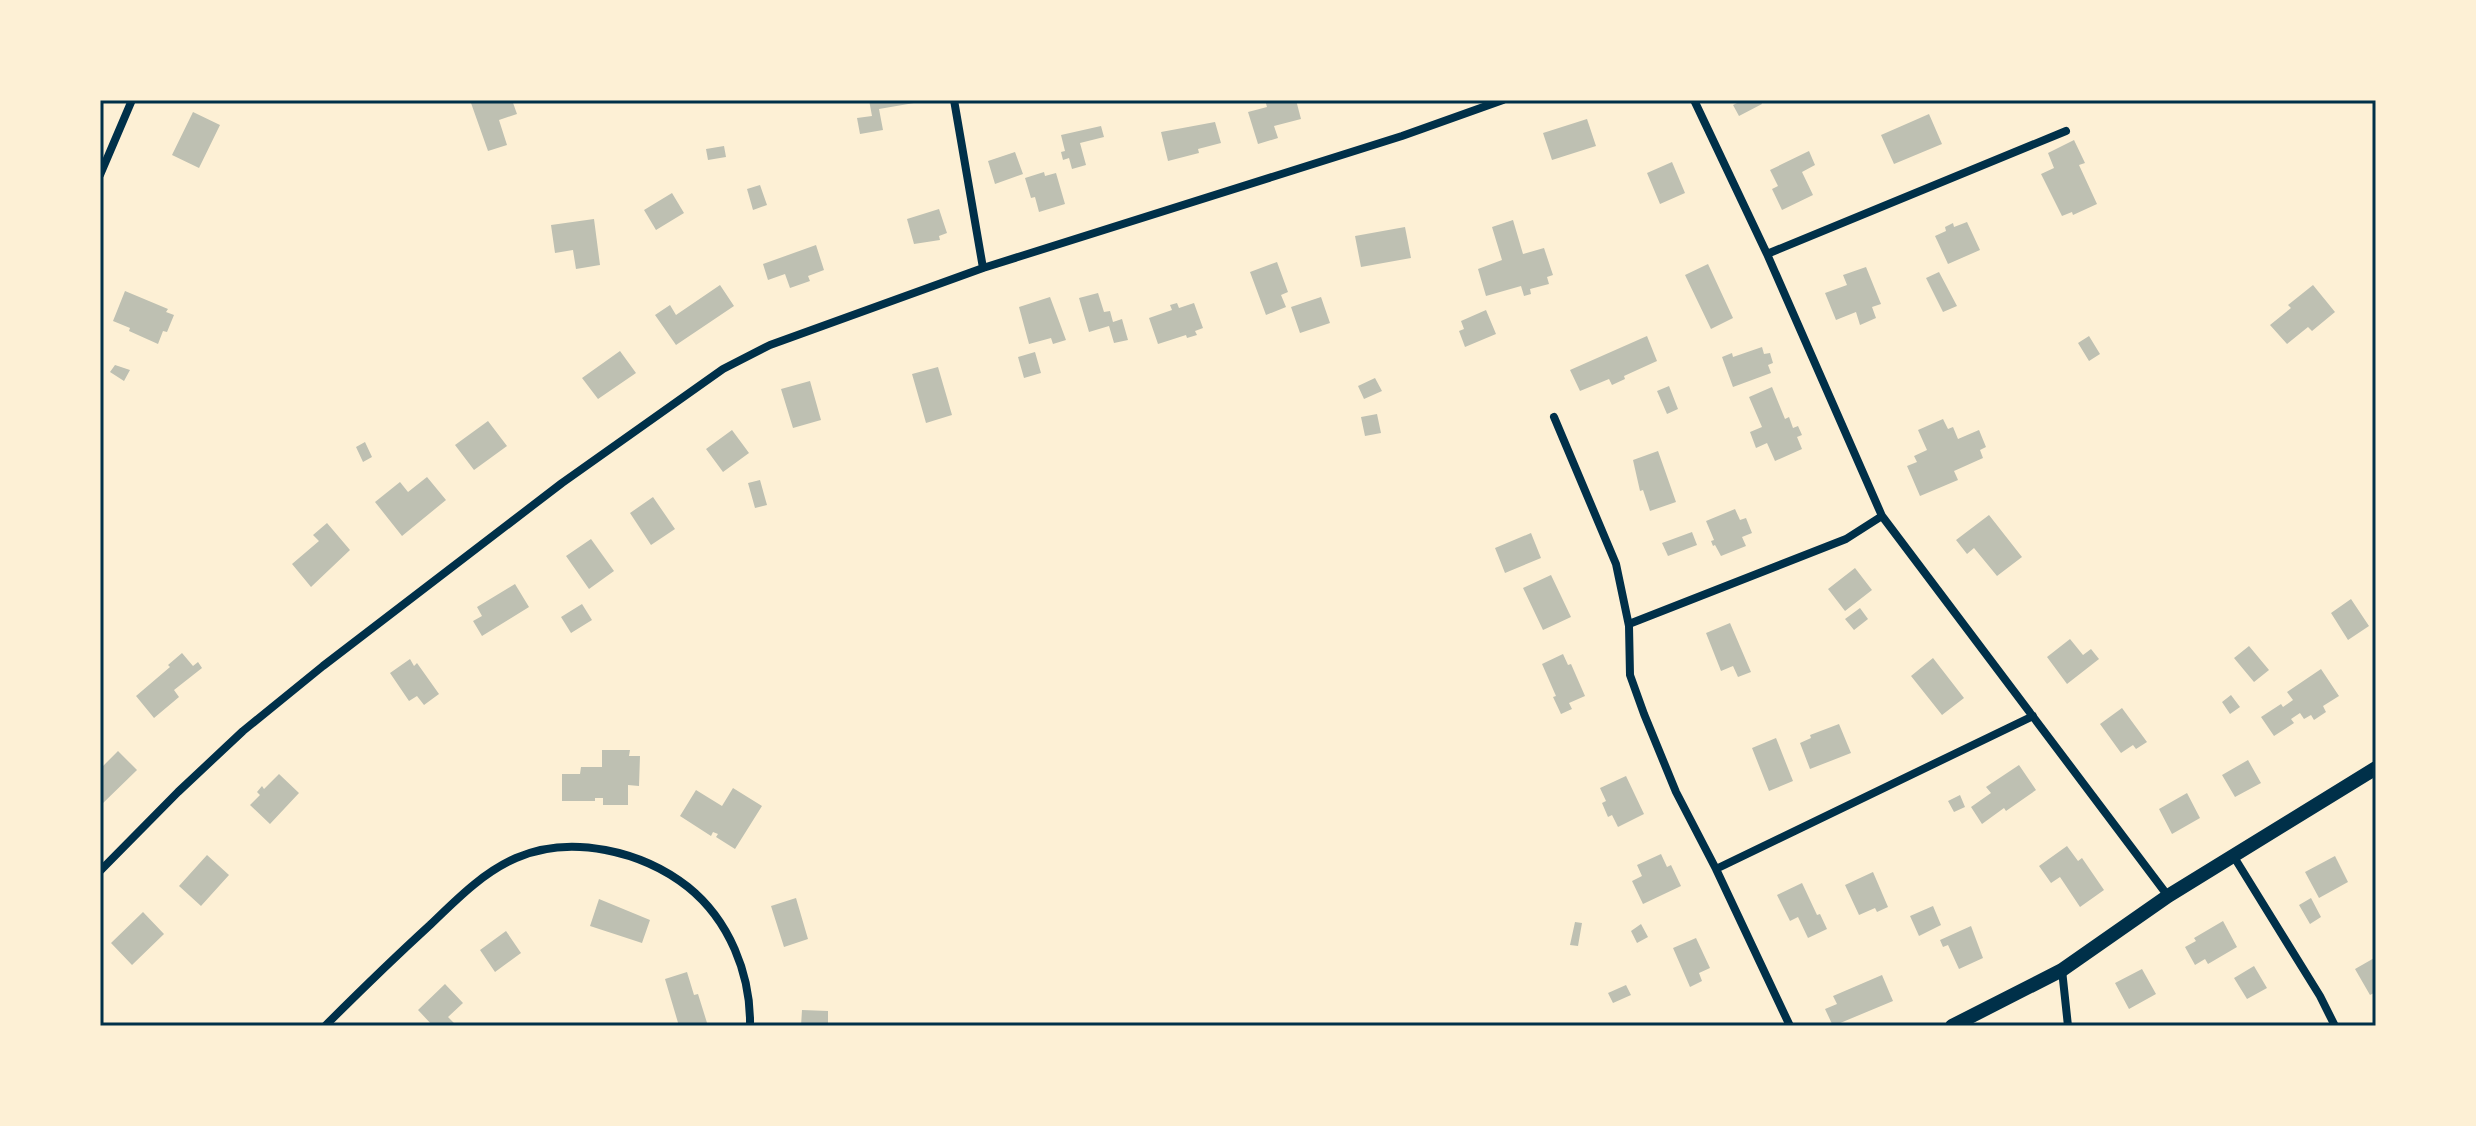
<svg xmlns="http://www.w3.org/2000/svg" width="2476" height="1126" font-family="'DejaVu Sans',sans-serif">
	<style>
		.building { fill: #bec0b2 }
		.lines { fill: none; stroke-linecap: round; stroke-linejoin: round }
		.minor { stroke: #003049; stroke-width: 8 }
		.tertiary { stroke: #003049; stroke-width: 14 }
		.neatline { fill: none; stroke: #003049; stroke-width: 3 }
	</style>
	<rect width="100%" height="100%" fill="#fdf0d5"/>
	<!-- building -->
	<path class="building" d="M479 100H512L517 114 499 120 507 145 488 151 471 103Z
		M869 100H914V103L879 109 883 130 860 134 857 118 872 116Z
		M1265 100H1296L1301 119 1274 126 1278 138 1258 144 1248 112 1267 107Z
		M1743 100H1760L1762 104 1739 116 1733 105Z
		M193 112 220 125 199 168 172 155Z
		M1929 114 1942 144 1894 164 1881 135Z
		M1587 119 1596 146 1552 160 1543 133Z
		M1215 122 1221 143 1198 149 1199 153 1168 161 1161 132Z
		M1101 126 1104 137 1080 143 1086 165 1072 169 1069 158 1063 160 1061 152 1065 151 1061 135Z
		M2074 140 2085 163 2079 165 2097 204 2073 215 2072 212 2062 216 2041 174 2054 168 2048 153Z
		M724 146 726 157 708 160 706 149Z
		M1809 151 1815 165 1802 172 1813 195 1782 210 1772 189 1778 186 1770 170Z
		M1015 152 1023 174 995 184 988 161Z
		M1672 162 1685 193 1660 204 1647 173Z
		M1044 172 1045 176 1056 173 1065 204 1039 212 1035 197 1031 198 1025 178Z
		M760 185 767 205 753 210 747 189Z
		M672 193 684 213 656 230 644 210Z
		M939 209 947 233 939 236 940 240 914 244 907 219Z
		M594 219 600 265 576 269 573 250 555 253 551 225Z
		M1513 220 1523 254 1544 248 1553 275 1547 277 1549 284 1530 289 1531 294 1524 296 1521 286 1486 296 1478 269 1502 260 1492 227Z
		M1967 222 1980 250 1948 264 1935 236 1946 231 1945 227 1953 223 1954 227Z
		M1405 227 1411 258 1361 267 1355 236Z
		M816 245 824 270 808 276 810 281 790 288 785 274 768 280 763 264Z
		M1277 262 1288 292 1281 295 1286 307 1266 315 1250 272Z
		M1708 264 1733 318 1711 329 1685 275Z
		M1866 267 1881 304 1872 307 1876 318 1860 325 1856 312 1836 320 1825 293 1847 285 1843 275Z
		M1939 272 1957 306 1943 312 1926 278Z
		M720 285 734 306 676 345 655 315 670 305 676 315Z
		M2313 285 2335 312 2312 331 2308 327 2287 344 2270 325 2291 308 2288 305Z
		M125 291 168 309 166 312 174 315 167 332 163 331 158 344 129 331 130 328 113 321Z
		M1098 293 1104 312 1110 311 1113 322 1122 319 1128 340 1114 343 1109 326 1089 332 1079 298Z
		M1050 297 1066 340 1053 344 1051 338 1029 344 1019 307Z
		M1321 297 1330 323 1300 333 1291 307Z
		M1177 303 1179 308 1194 303 1203 328 1195 331 1197 335 1187 338 1186 335 1158 344 1149 318 1172 310 1170 305Z
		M1486 310 1496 334 1465 347 1459 331 1464 329 1461 321Z
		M1647 336 1657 361 1624 376 1625 379 1612 385 1609 379 1580 391 1570 370Z
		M2089 336 2100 354 2089 361 2078 343Z
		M1762 347 1764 354 1770 353 1773 363 1768 365 1771 373 1733 387 1722 357 1732 353 1733 357Z
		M620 351 636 373 598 399 582 378Z
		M1035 352 1041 373 1024 378 1018 357Z
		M115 365 130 370 124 381 110 372Z
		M938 367 952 415 926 423 912 374Z
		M1375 378 1382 391 1364 399 1358 386Z
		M810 381 821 420 793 428 781 389Z
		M1669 386 1678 409 1667 414 1657 391Z
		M1772 387 1785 419 1789 417 1793 428 1798 426 1802 435 1797 437 1802 449 1775 461 1767 443 1756 448 1750 432 1762 427 1749 397Z
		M1377 414 1381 433 1365 436 1361 417Z
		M1943 419 1948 429 1953 427 1958 439 1979 430 1986 447 1980 450 1983 458 1954 471 1958 480 1920 496 1907 466 1917 462 1914 456 1927 450 1918 430Z
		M488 421 507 446 474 470 455 445Z
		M732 430 749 453 723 472 706 449Z
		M365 442 372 457 363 462 356 447Z
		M1658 451 1676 502 1650 511 1643 490 1640 491 1633 460Z
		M427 477 446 500 402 536 375 502 400 482 408 492Z
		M760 480 767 505 755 508 748 483Z
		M653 497 675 529 651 545 630 513Z
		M1735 509 1740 520 1746 518 1752 533 1742 537 1746 546 1721 556 1715 545 1713 546 1711 541 1714 540 1706 521Z
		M1989 515 2022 557 1997 576 1974 548 1967 554 1956 540Z
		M327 523 350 550 311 587 292 564 319 541 313 535Z
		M1692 532 1697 545 1668 556 1662 543Z
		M1531 533 1541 558 1505 573 1495 548Z
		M591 539 614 571 589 589 566 556Z
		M1855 568 1872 590 1845 611 1828 589Z
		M1551 575 1571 617 1543 630 1523 588Z
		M515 584 529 607 482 636 473 621 482 616 477 607Z
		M2351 599 2369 626 2348 640 2331 613Z
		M582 604 592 620 571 633 561 617Z
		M1860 608 1868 619 1854 630 1845 619Z
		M1730 623 1751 672 1738 677 1733 666 1721 671 1706 633Z
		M2070 639 2083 655 2091 649 2099 659 2067 684 2047 657Z
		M2249 646 2269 670 2254 682 2234 658Z
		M182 653 193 666 198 662 202 668 174 690 179 697 154 718 136 696 170 667 168 665Z
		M1563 654 1568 665 1571 664 1585 696 1569 703 1572 709 1561 714 1553 697 1556 696 1542 664Z
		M1933 658 1964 698 1942 715 1911 676Z
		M410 659 414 666 417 663 439 694 424 705 417 696 409 701 390 673Z
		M2321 669 2339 696 2323 706 2326 712 2314 720 2311 715 2304 719 2300 713 2291 719 2294 723 2274 736 2261 717 2281 704 2283 707 2293 700 2287 692Z
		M2231 695 2240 707 2230 714 2222 702Z
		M2122 708 2147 742 2136 749 2133 745 2121 753 2100 724Z
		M1839 724 1851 753 1810 769 1800 743 1811 738 1810 735Z
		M1776 738 1793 781 1769 791 1752 748Z
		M602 750H630L629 756H640L639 786 628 785V805H603V798H595V801H562V774H580L581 767H602Z
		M118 751 137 770 100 806V769Z
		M2248 760 2261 783 2235 797 2222 775Z
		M2019 765 2036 790 2006 811 2004 808 1982 824 1971 807 1991 793 1986 787Z
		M279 774 299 793 270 824 250 805 260 795 257 792 262 786 264 789Z
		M1626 776 1644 814 1618 827 1612 815 1608 817 1602 803 1606 801 1600 788Z
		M733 788 762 806 735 849 716 837 718 834 713 832 711 836 680 816 696 790 722 806Z
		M2187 793 2200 818 2172 834 2159 809Z
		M1960 795 1965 807 1954 812 1948 801Z
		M2067 846 2078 861 2082 858 2104 890 2080 907 2060 877 2051 883 2039 866Z
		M1661 854 1667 867 1671 865 1681 886 1643 904 1632 881 1642 876 1637 865Z
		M207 855 229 875 201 906 179 886Z
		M2335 856 2348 882 2319 898 2305 872Z
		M1873 872 1888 907 1877 912 1875 908 1859 915 1845 885Z
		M1802 883 1817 915 1820 914 1827 929 1808 938 1798 917 1790 921 1777 895Z
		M796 898 808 939 784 947 771 906Z
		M2311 898 2321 917 2310 924 2299 905Z
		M599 899 650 920 642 943 590 926Z
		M1933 906 1941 925 1919 936 1910 916Z
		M143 912 164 934 132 965 111 943Z
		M2223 921 2237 947 2208 964 2205 959 2195 965 2185 947 2196 941 2194 938Z
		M1575 922 1582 923 1578 946 1570 945Z
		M1641 924 1648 937 1637 943 1631 931Z
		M1971 926 1983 958 1959 969 1948 945 1943 947 1940 940Z
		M506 931 521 953 495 972 480 950Z
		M1696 938 1710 968 1699 973 1702 981 1690 987 1673 948Z
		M2376 957V992L2370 995 2355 969Z
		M2254 966 2267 988 2247 999 2234 978Z
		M2142 969 2156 994 2129 1009 2115 983Z
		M687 972 694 995 698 994 708 1026H679L665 979Z
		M1882 975 1893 1001 1833 1026 1825 1009 1837 1004 1833 996Z
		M445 984 463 1003 448 1017 457 1026H433L418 1010Z
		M1626 985 1631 995 1613 1003 1608 993Z
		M802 1010 828 1011V1026H801Z"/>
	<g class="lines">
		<!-- minor -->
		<path class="minor" d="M954 100 983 268
			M1694 100 1767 254 1882 516 2168 896
			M100 175 132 100
			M1767 254 2066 131
			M1554 417 1616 564 1629 626 1630 675 1644 714 1676 792 1716 869 1790 1026
			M1629 624 1846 539 1882 516
			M2234 857 2320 996 2335 1026
			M1716 869 2033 716
			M100 871 178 792 243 731 323 666 562 483 723 369 770 345 983 268 1402 136 1503 100
			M2062 970 2068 1026
			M325 1026C359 992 394 958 430 925 456 900 482 873 516 858 571 834 642 851 688 887 729 920 751 974 750 1026"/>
		<!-- tertiary -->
		<path class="tertiary" d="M1952 1026 2062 970 2168 896 2376 768"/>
	</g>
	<!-- border -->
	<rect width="2476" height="1126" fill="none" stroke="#fdf0d5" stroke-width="204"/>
	<rect x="102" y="102" width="2272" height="922" class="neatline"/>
</svg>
